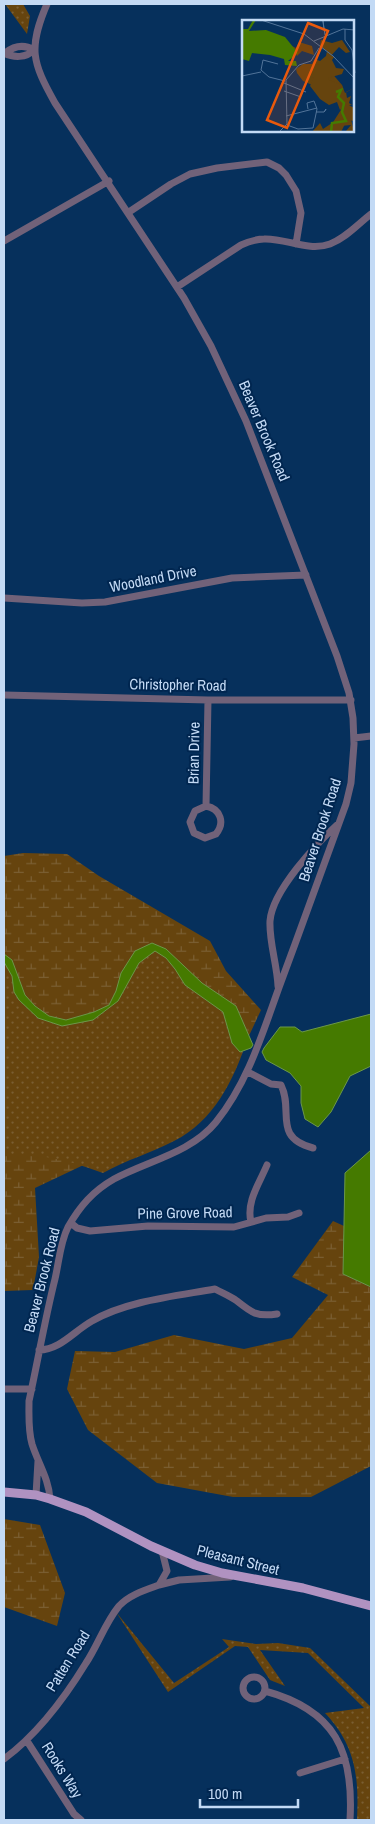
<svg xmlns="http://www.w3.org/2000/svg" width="375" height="1824" font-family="'Archivo Narrow',sans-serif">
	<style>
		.wetland { fill: url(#wetland-marsh) }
		.park { fill: url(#park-dots) }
		.water { fill: #457a00; stroke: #6b974a }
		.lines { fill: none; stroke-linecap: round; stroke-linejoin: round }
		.minor { stroke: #716279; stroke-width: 7 }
		.major { stroke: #b092c1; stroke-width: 9 }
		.labels { text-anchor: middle; stroke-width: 4; stroke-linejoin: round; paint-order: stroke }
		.street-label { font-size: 15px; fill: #c3daf5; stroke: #002650 }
		.inset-river { fill: none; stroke: #457a00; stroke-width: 2.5 }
		.inset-road { fill: none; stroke: #527499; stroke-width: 1 }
		.view { fill: #e8590c; fill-opacity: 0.15; stroke: #e8590c; stroke-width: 2.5 }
		.inset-edge { fill: none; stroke: #c3daf5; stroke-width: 2.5 }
	</style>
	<defs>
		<pattern id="wetland-marsh" width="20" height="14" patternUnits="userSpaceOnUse" patternTransform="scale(1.25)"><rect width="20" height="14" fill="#66440e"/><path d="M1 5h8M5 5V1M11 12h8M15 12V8" fill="none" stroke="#7a5e32"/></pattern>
		<pattern id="park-dots" width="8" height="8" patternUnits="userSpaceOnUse" patternTransform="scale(1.25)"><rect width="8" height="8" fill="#66440e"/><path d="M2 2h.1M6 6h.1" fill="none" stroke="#7a5e32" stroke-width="1.8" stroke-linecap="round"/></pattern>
	</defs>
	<rect width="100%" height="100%" fill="#06305c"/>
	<!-- wetland -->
	<path class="wetland" d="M23 853 67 854 99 876 210 941 226 971 261 1010 232 1072 92 1161 35 1188 39 1257 33 1290 4 1291V856Z
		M333 1221 344 1226 343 1274 371 1287V1466L311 1497H233L157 1483 88 1430 67 1389 75 1351 115 1352 174 1335 244 1349 292 1338 328 1295 292 1277Z
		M4 1519 40 1525 65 1593 57 1626 4 1607Z"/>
	<!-- park -->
	<path class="park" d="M5 4H23L30 16 27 34Z
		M150 948 166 951 224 1005 247 1040C234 1080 213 1122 174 1141 151 1153 126 1160 103 1173 68 1160 42 1154 4 1154V958L24 999 45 1018 66 1023 88 1018 112 1006 130 966Z
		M116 1612 174 1683 229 1647 222 1639 256 1644 278 1643 310 1648 371 1707V1820H357C359 1777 356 1746 325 1713L364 1708 308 1653 260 1650 285 1686 270 1680 248 1647 235 1646 168 1692Z"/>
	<!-- water -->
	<path class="water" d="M152 943 166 949 202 983 236 1006 253 1045 251 1048 240 1052 232 1043 223 1012 185 985 175 969 166 958 155 951 139 963 118 1001 93 1020 62 1026 38 1018 19 1000 14 992 12 976 4 962V954L12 960 25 995 35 1006 49 1016 66 1020 94 1012 109 1005 116 991 121 973 135 951Z
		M371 1014V1066L350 1076 331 1112 318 1127 305 1119 301 1103V1086L290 1073 266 1060 262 1052 264 1048 280 1027H295L302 1032Z
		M371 1150V1287L343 1274 345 1173Z"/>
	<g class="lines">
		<!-- minor -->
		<path class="minor" d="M47 4C28 48 32 62 55 103L184 298 211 346 246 421 337 656 349 693 353 718 354 744 351 783 346 804C324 864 303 923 281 982 263 1031 249 1081 216 1122 191 1153 147 1161 114 1179 93 1191 80 1206 68 1227 60 1243 59 1262 55 1279 45 1319 38 1360 29 1401 29 1415 28 1430 32 1444 38 1463 49 1479 50 1499
			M4 53C14 58 26 58 34 50 24 44 14 46 5 53
			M129 212 171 184 190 174 217 168 267 162 279 168 286 175 296 191 301 213 296 244
			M4 241 109 181
			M177 287 241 245C248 242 256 239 264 239 286 238 308 252 330 244 346 238 358 224 371 214
			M4 598 82 603 105 602 232 578 306 575
			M4 695 208 700H351
			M354 738 371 736
			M206 806C221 809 225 823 216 834L205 838 194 833 190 822 195 811 206 806 208 700
			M278 986C277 964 269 942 270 921 272 891 317 843 339 823
			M248 1072 271 1084 281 1085C294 1111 272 1137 313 1148
			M251 1222C246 1202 259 1184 267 1165
			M71 1223 77 1228 90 1231 148 1226 234 1227 266 1218 288 1217 299 1213
			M39 1350C60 1350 74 1331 92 1321 126 1301 176 1296 215 1289 222 1293 230 1296 237 1301 252 1313 257 1317 277 1314
			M4 1389H32
			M36 1495 38 1461
			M159 1585 179 1580 230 1577
			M243 1688a11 11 0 1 1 22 0a11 11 0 1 1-22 0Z
			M265 1691C335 1710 354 1751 350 1820
			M27 1741 74 1814 81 1820
			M4 1759C38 1734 64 1699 86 1663 98 1645 105 1623 119 1606 129 1595 145 1590 159 1585L167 1571 162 1551
			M300 1773 345 1759"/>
		<!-- major -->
		<path class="major" d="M4 1492 36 1495 50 1499 86 1512 151 1546 195 1565 222 1573 303 1588 371 1606"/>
	</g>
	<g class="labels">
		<!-- street labels -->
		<g class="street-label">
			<text transform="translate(264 431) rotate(67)" y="5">Beaver Brook Road</text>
			<text transform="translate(153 579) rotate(-11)" y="5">Woodland Drive</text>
			<text transform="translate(178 685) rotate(1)" y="5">Christopher Road</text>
			<text transform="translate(194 753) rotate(-89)" y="5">Brian Drive</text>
			<text transform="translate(320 830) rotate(-72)" y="5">Beaver Brook Road</text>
			<text transform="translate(185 1213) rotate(-1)" y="5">Pine Grove Road</text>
			<text transform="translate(42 1280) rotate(-76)" y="5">Beaver Brook Road</text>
			<text transform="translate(238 1560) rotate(14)" y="5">Pleasant Street</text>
			<text transform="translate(68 1661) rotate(-58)" y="5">Patten Road</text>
			<text transform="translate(62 1770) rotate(58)" y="5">Rooks Way</text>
		</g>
	</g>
	<!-- overview -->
	<g transform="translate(242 20)">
		<rect width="112" height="112" fill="#06305c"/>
		<path d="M79 20 90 23 100 20 108 32 104 33 97 27 87 38 88 51 100 65 112 111H104L109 105 88 107 102 85 93 75 61 61 55 53 54 49 61 44H70L73 39 78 41 84 36 85 31 78 26ZM57 22 70 26 72 35 60 31 55 36 50 26 54 28Z" fill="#66440e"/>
		<path d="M87 34 92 37 90 40 94 48 102 49 100 54 86 58 87 60 100 65 103 73 112 68 104 72 105 78 109 76 107 83 110 85H107L112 88V101L104 100 100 92 103 86 98 90 95 82 87 85 78 79 68 66 72 57 67 58 64 52 59 54 56 50 62 44 77 45ZM100 102 103 104 99 112H70L78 103 81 109 90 103Z" fill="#66440e"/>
		<path d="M11 0H14L7 11 24 10 43 17 56 33 46 41H54L55 46 43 45 42 39 28 35 10 33 7 41 0 39V9H6Z" fill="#457a00"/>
		<path class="inset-river" d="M89 112 90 103 104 101 100 92 102 83 96 77 99 70 94 72"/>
		<path class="inset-road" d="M19 0 62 14 91 36 113 59M103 9V20L110 30 113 53M82 10 81 1 83 15M72 21 101 9 113 10M36 44 21 40 19 50 27 57 43 61M0 56 19 52M42 63 64 72M42 71 59 77M74 92H82L83 91 84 89 82 92M44 96 75 88M45 105 56 109 71 108 75 89 72 81 65 83 66 89M37 112 45 104 44 60 57 45 69 41 77 28"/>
		<path class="view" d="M66 3 86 11 45 108 25 100Z"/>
		<rect width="112" height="112" class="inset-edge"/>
	</g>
	<!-- border -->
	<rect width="375" height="1824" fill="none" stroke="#c3daf5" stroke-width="10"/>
	<!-- scale -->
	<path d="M200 1799v8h98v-8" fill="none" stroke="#c3daf5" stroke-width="2.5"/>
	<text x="208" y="1799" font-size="15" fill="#c3daf5" stroke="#002650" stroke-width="4" paint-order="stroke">100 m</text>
</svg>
